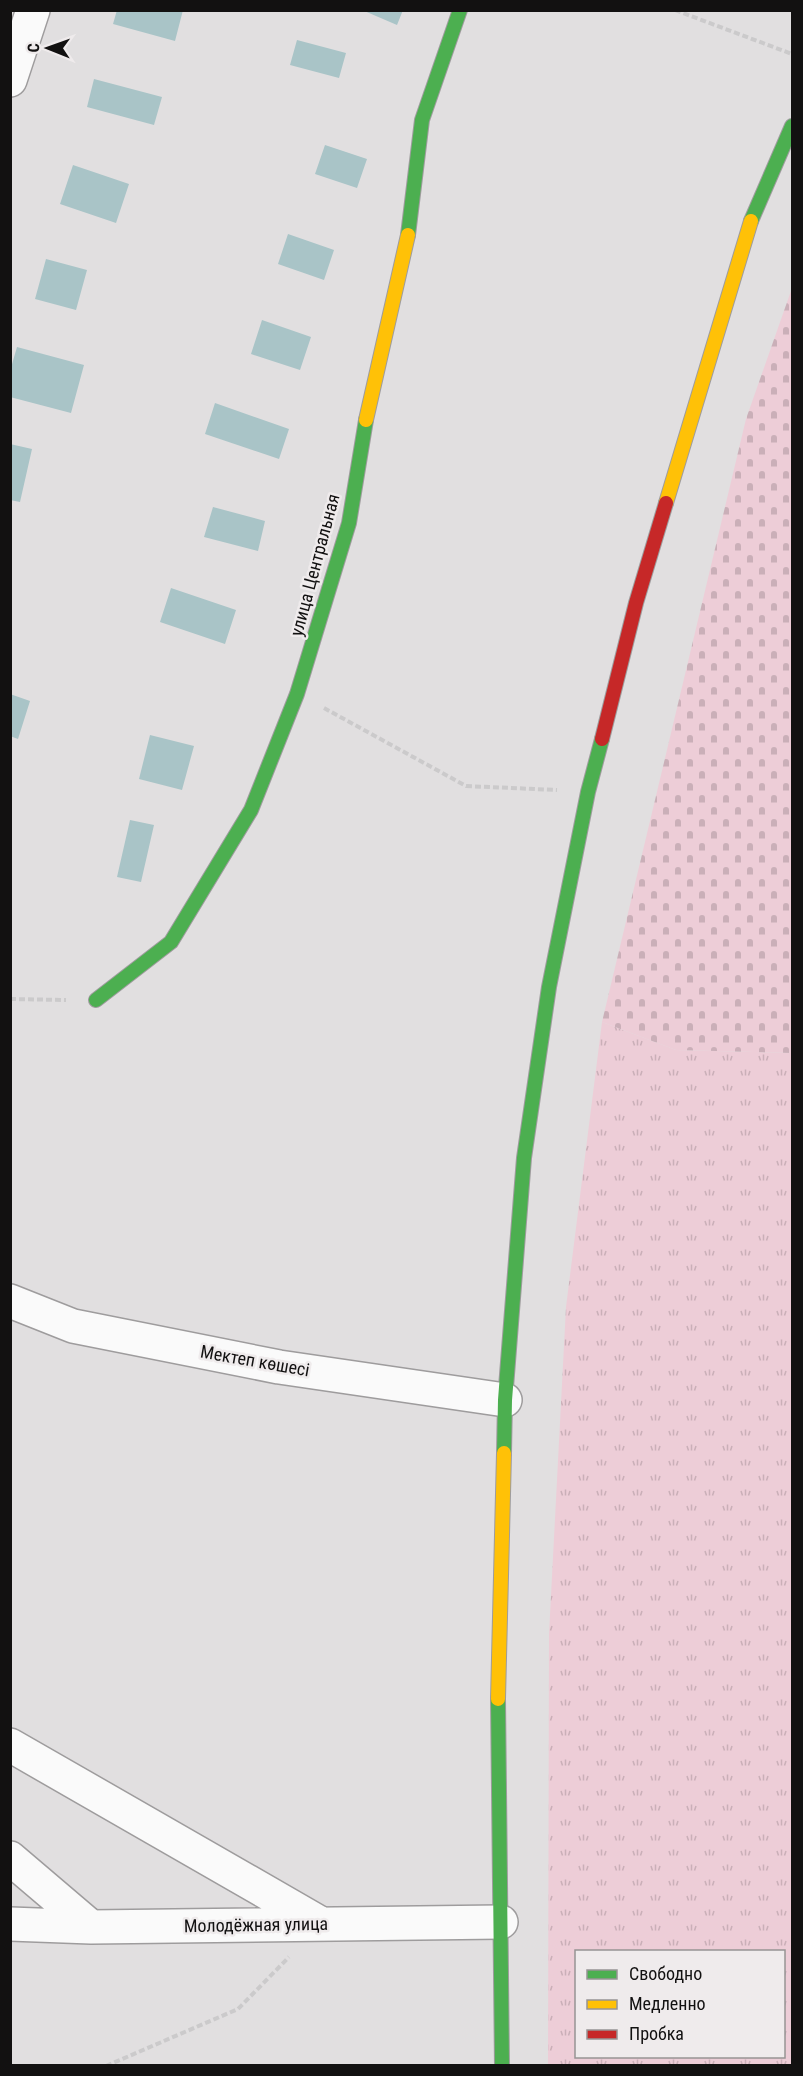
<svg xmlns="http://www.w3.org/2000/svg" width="803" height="2076" font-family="'Roboto Condensed',sans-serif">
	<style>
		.grass { fill: url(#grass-tufts); fill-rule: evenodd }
		.cemetery { fill: url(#cemetery-stones) }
		.building { fill: #a9c4c7 }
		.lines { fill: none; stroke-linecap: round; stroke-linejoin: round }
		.street-casing { stroke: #9e9c9d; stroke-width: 36 }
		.fast-casing { stroke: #9e9c9d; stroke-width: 16 }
		.slow-casing { stroke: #9e9c9d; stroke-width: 16 }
		.jam-casing { stroke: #9e9c9d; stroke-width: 16 }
		.path { stroke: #cbcacb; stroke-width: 4; stroke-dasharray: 6 3; stroke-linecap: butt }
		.street { stroke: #fafafa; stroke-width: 33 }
		.fast { stroke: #4caf50; stroke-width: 14 }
		.slow { stroke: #ffc107; stroke-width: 14 }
		.jam { stroke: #c62828; stroke-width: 14 }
		.labels { text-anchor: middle; stroke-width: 5; stroke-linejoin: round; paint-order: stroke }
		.street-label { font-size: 18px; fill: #121111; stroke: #efebec }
	</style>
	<defs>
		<pattern id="grass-tufts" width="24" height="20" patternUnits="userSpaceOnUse" patternTransform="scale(1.5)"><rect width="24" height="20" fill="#edcdd7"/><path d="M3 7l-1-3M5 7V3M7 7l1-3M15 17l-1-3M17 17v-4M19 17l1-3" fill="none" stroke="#caafb8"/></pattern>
		<pattern id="cemetery-stones" width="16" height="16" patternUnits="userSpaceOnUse" patternTransform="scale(1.5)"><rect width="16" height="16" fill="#edcdd7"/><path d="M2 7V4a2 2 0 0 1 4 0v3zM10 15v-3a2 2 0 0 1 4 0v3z" fill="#caafb8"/></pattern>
	</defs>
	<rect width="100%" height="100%" fill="#e1dfe0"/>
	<!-- grass -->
	<path class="grass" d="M602 1022 676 1050 792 1053V2065L548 2066 549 1634 566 1307ZM576 1952H784V2056H576Z"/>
	<!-- cemetery -->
	<path class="cemetery" d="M792 288V1053L676 1050 602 1022 746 419Z"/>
	<!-- building -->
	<path class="building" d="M117 10H183L175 41 113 24Z
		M362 10H403L397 25Z
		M297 40 346 53 339 78 290 65Z
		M94 79 162 97 154 125 87 107Z
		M325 145 367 159 357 188 315 174Z
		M73 165 129 184 116 223 60 204Z
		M288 234 334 250 324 280 278 264Z
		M46 259 87 270 76 310 35 299Z
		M262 320 311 337 300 370 251 354Z
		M17 347 84 365 71 413 10 397V371Z
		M215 403 289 429 279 459 205 434Z
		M10 444 32 449 20 502 10 500Z
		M213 507 265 521 258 551 204 537Z
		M171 588 236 610 225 644 160 622Z
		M10 694 30 701 18 739 10 736Z
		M150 735 194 746 182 790 139 779Z
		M130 820 154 825 141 882 117 877Z"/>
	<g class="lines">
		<defs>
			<path id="street" d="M10 80 33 10
				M10 1301 73 1326 279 1367 505 1400
				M10 1745 320 1923
				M10 1858 91 1927
				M10 1924 91 1927 501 1922"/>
			<path id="fast" d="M751 221 792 126
				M408 235 422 120 460 10
				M96 1000 171 942 251 810 297 694 349 523 366 420
				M504 1453 505 1400 524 1158 549 987 588 792 602 739
				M498 1699 502 2066"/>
			<path id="slow" d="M366 420 408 235
				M666 503 751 221
				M498 1699 504 1453"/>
			<path id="jam" d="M602 739 636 603 666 503"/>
		</defs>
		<!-- street casing -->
		<use href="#street" class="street-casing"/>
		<!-- fast casing -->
		<use href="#fast" class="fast-casing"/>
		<!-- slow casing -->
		<use href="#slow" class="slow-casing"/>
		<!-- jam casing -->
		<use href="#jam" class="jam-casing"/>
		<!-- path -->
		<path class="path" d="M675 10 792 54
			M324 708 466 786 557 790
			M10 999 66 1000
			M106 2066 238 2009 289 1957"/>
		<!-- street -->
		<use href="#street" class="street"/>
		<!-- fast -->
		<use href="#fast" class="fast"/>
		<!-- slow -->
		<use href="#slow" class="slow"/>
		<!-- jam -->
		<use href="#jam" class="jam"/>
	</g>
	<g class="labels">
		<!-- street labels -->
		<g class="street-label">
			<text transform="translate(315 565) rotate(-75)" y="6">улица Центральная</text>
			<text transform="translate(255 1361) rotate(10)" y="6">Мектеп көшесі</text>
			<text transform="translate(256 1925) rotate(-1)" y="6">Молодёжная улица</text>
		</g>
	</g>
	<!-- border -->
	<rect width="803" height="2076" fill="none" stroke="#121111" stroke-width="24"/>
	<!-- legend -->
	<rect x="575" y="1950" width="210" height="108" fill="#efebec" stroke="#979494" stroke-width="1.5"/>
	<rect x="587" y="1970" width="30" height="9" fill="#4caf50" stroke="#979494" stroke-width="1.5"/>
	<text x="629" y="1980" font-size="18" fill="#121111">Свободно</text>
	<rect x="587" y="2000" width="30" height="9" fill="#ffc107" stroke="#979494" stroke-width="1.5"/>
	<text x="629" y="2010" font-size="18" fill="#121111">Медленно</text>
	<rect x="587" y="2030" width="30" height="9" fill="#c62828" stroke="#979494" stroke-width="1.5"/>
	<text x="629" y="2040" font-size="18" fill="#121111">Пробка</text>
	<!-- north arrow -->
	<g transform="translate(48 48) rotate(271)" stroke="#efebec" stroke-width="4.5" paint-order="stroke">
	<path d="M0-4.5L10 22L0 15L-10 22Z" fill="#121111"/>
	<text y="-9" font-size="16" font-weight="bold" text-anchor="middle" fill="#121111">С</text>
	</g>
</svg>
